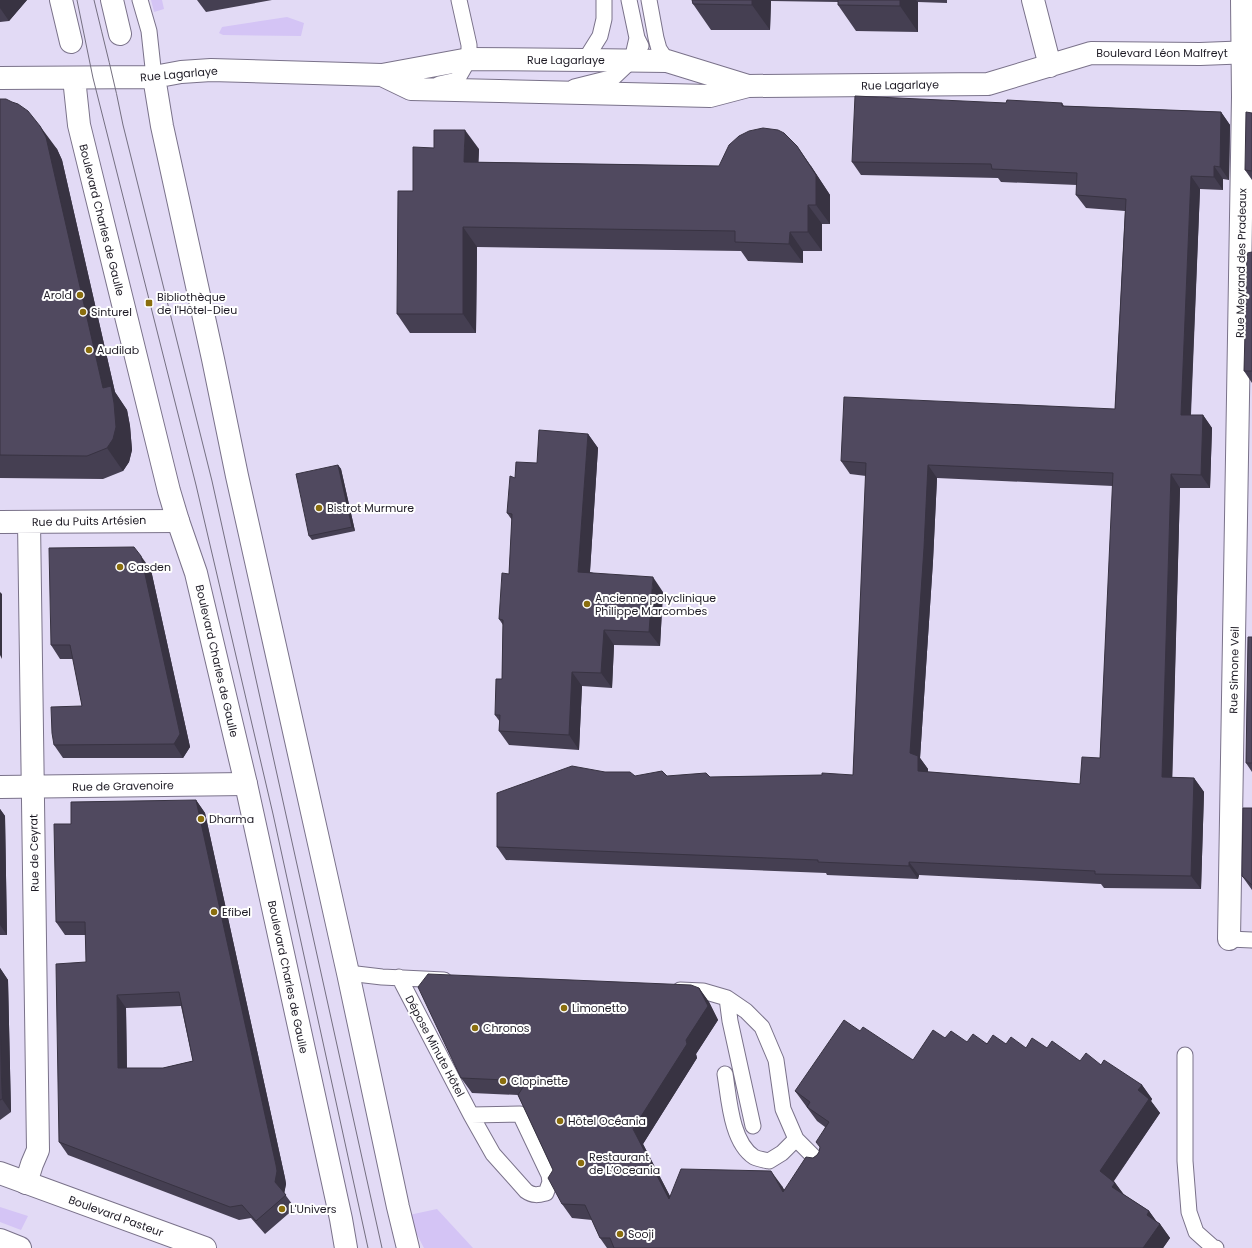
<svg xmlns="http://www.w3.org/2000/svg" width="1252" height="1248" font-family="Poppins,sans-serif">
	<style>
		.green { fill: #d4c4f5 }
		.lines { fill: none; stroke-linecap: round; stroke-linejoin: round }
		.lane-casing { stroke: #7a728a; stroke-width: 17 }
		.street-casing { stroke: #7a728a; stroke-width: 24 }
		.secondary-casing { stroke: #7a728a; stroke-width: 24 }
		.lane { stroke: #fff; stroke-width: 15 }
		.street { stroke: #fff; stroke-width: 22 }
		.secondary { stroke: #fff; stroke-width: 22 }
		.tram { stroke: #746f80; stroke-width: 1 }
		.wall { fill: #453f52; fill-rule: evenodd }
		.shaded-wall { fill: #383342 }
		.building { fill: #50495f; stroke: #383342; fill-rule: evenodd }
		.poi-dot { fill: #8a6e0e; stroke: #fff; stroke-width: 1.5 }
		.labels { text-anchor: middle; stroke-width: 4; stroke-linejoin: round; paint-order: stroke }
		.street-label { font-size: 11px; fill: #1e1b25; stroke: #fff }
		.poi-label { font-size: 11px; fill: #1e1b25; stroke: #fff; text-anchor: start }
	</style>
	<rect width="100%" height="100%" fill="#e2daf5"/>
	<!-- green -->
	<path class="green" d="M151 0H162L164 9 154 12Z
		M287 17 304 23 301 36 223 35 219 33 222 27Z
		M0 1207 28 1216 21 1230 0 1222Z
		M437 1209 473 1248H424L413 1227 409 1215Z"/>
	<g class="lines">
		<defs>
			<path id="lane" d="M140 0 149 31 154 77
				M629 0 637 38 641 46
				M649 0 656 38 659 49 667 61
				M585 60 600 36 604 19V0
				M439 84 457 80 469 59V45L459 0
				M574 87 614 77 632 60 637 38
				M1229 939 1252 940
				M348 973 382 977 444 980
				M399 977 471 1115 493 1154 526 1191C533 1196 538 1195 546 1193L550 1182 549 1175 520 1114 471 1115
				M680 990 703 991 727 998 746 1011 762 1027 776 1060 783 1109 796 1139 821 1164
				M727 998 730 1021 753 1126
				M1185 1055V1161L1189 1212 1196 1232 1214 1248H1216
				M725 1074C729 1098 731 1142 754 1157 758 1159 764 1160 769 1161L782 1153 796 1139"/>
			<path id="street" d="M61 0 71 42
				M112 0 120 34
				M0 522 178 521
				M0 787 246 784
				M1229 939 1243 97 1242 0
				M26 1183 32 1164 38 1150 29 522"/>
			<path id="secondary" d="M1033 0 1050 66
				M382 75 411 89 710 96 748 86 988 84 1091 53 1200 54 1252 52
				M154 77 162 126 213 359 237 476 348 973 398 1207 408 1248
				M0 78 154 77 181 72 211 70 382 75 469 59 585 60 667 61 748 86
				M74 78 79 125 169 491 178 521 196 573 246 784 341 1219 346 1248
				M0 1173 205 1248
				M0 1240 20 1248"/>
		</defs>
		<!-- lane casing -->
		<use href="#lane" class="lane-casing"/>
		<!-- street casing -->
		<use href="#street" class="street-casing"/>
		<!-- secondary casing -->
		<use href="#secondary" class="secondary-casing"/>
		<!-- lane -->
		<use href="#lane" class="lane"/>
		<!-- street -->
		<use href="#street" class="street"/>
		<!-- secondary -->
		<use href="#secondary" class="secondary"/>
		<!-- tram -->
		<path class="tram" d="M77 0 93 78 196 485 273 814 368 1248
			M94 0C104 42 115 83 123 125L212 481 382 1248"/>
	</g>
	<!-- wall -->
	<path class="wall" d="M0 0H27L9 21 0 22Z
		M197 0H272L206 12Z
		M692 0H947V3L918 2V32L856 31 838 5V2L771 1 770 30H711L693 4Z
		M0 99 57 149 62 160 115 392 127 410 130 426 132 450 129 462 123 471 103 479 0 478Z
		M1006 103H1062L1064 106 1221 112 1230 125 1229 180 1223 179V190L1200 189 1191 415H1203L1212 428 1210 488H1180L1172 777 1194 778 1204 792 1201 889 1104 888 1101 884 919 875 918 879 827 875 826 873 506 860 497 847 605 772 635 776H667L710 777 853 775 866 476 850 474 841 461 1115 409 1125 211 1086 208 1076 195 1077 185 1001 182 998 178 861 175 852 162ZM937 478 1113 486 1100 758 1080 784 928 772V769L920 758 933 561Z
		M1252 113V180L1245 170Z
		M434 148 479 149 478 162 719 166H811L830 195V224H822V251H803V263L748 261 741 251 477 247 476 333H410L397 314 413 191Z
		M1252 252V383L1244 371Z
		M588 434 598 448 590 572 663 592 660 646 614 645 612 688 582 686 579 750 509 745 499 731 500 722 495 715 502 679 503 625 499 619 509 574 512 520 507 513 515 478 537 463Z
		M338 465 341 469 355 531 312 540 309 536Z
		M151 570 190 747 183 758H63L54 745 82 706 73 659H60L51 645Z
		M1252 637V772L1246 763Z
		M196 800 205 813 285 1178 286 1184 284 1193 295 1208 265 1234 251 1218 239 1220 68 1155 59 1142 86 962V935H65L56 922 71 824ZM181 1006 193 1061 163 1068H127L126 1008Z
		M1252 808V890L1242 876Z
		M0 809 5 816 7 935H0Z
		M0 968 8 980 11 1112 0 1120Z
		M699 988 709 1002 718 1020 696 1054 697 1058 643 1144 670 1196 782 1186 784 1190 813 1158 817 1155 819 1152 825 1127 817 1121 795 1091 860 1031 913 1060 945 1038 967 1042 1006 1044 1026 1048H1047L1080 1061 1101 1065 1142 1085 1152 1099 1151 1101 1160 1113 1114 1181 1123 1194 1149 1211 1157 1222 1160 1224 1170 1238 1163 1248H607L600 1238 592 1220 572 1218 562 1204 553 1170 518 1095 472 1093 461 1078Z"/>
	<!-- shaded-wall -->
	<path class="shaded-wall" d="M0 0H27L9 21 0 8Z
		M752 0H770L771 1 770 30 752 5Z
		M900 0H916L918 2V32L900 6Z
		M1221 112 1230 125 1229 180 1220 167Z
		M40 126 57 149 62 160 115 392 127 410 130 426 132 450 129 462 123 471 107 448 103 388Z
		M465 130 479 149 478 181 464 162Z
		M797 146 811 166 830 195V224L816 205Z
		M1214 166 1223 179V190L1214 177Z
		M1191 176 1200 189 1190 428 1181 415Z
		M808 205 822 224V251L808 232Z
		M463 227 477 247 476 333 463 314Z
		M790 232 803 251V263L789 244Z
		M1203 415 1212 428 1210 488 1201 475Z
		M588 434 598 448 589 586 578 572Z
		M338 465 341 469 355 531 352 527Z
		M928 465 937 478 933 561 920 758 928 769 927 785 918 771 910 753Z
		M1171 474 1180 488 1172 790 1162 777Z
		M141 556 151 570 190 747 183 758 174 744Z
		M653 577 663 592 660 646 649 632Z
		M0 592 2 594V659L0 655Z
		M604 630 614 645 612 688 601 673Z
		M572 672 582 686 579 750 569 735Z
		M1194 778 1204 792 1201 889 1191 876Z
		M196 800 205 813 285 1178 286 1184 284 1195 275 1182Z
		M0 809 5 816 7 935 0 925Z
		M909 862 919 875 918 879 909 866Z
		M0 968 8 980 11 1112 2 1099 0 1016Z
		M699 988 709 1002 718 1020 696 1054 697 1058 643 1144 679 1214 669 1199 633 1129 686 1040Z
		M117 995 126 1008 127 1081 118 1068Z
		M1142 1085 1152 1099 1151 1101 1160 1113 1110 1186 1100 1171 1138 1090Z
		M771 1171 782 1186 794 1207 783 1192Z
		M1115 1183 1126 1197 1112 1187Z
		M1149 1211 1159 1225 1160 1224 1170 1238 1163 1248H1143L1147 1215Z"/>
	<!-- building -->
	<path class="building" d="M692 0H752V5L693 4Z
		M838 0H900V6L838 5Z
		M855 96 1006 103 1007 100 1062 103V106L1221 112 1220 167 1214 166V177L1191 176 1181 415H1203L1201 475 1171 474 1162 777 1194 778 1191 876 1095 874V871L909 862V866L818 862V860L497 847V793L572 766 605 772H630L635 776 662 771 667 776 706 773 710 777 822 775V773L853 775 866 463 841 461 844 397 1115 409 1126 199 1076 195 1077 173 992 169 991 164 852 162ZM928 465 1113 473 1100 758 1082 757 1080 784 918 771V756L910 753 924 548Z
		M0 99H6L12 102 18 104 28 111 40 126 46 137 103 388 111 386 114 403 116 427 113 439 107 448 87 456 0 455Z
		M1246 112 1252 113V171L1245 170Z
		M763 128 778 130 784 133 797 146 816 175V205H808V232H790L789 244 735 242V231L463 227V314H397L398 191H413V147L434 148V130H465L464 162 719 166 729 145 739 136 749 131Z
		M1252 252V371H1244L1247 253Z
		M539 430 588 434 578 572 653 577 649 632 604 630 601 673 572 672 569 735 499 731 500 715H495L496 679H502L503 620 499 619 502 573 509 574 512 514 507 513 510 476 515 478 516 462 537 463Z
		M338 465 352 527 309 536 296 474Z
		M134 547 141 556 180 734 174 744 54 745 52 733 51 707 82 706 70 645H51L49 548Z
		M1248 637H1252V763H1246Z
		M196 800 276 1165 277 1171 275 1182 286 1195 256 1221 242 1205 230 1207 59 1142 56 964 86 962 85 922H56L54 824H71V802ZM179 992 193 1061 163 1068H118L117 995Z
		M1243 808H1252V885L1242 876Z
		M428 974 691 985 699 988 708 1006 686 1040 687 1044 633 1129 669 1199 681 1169 771 1171 783 1192 806 1157 813 1158 817 1155 819 1152 820 1147 816 1142 829 1122 807 1107 810 1102 795 1091 844 1020 860 1031 863 1027 913 1060 933 1030 945 1038 951 1031 967 1042 973 1034 987 1044 993 1035 1006 1044 1011 1037 1026 1048 1032 1038 1047 1048 1052 1041 1080 1061 1086 1053 1101 1065 1104 1060 1142 1085 1138 1090 1149 1099 1100 1171 1115 1183 1112 1187 1149 1211 1147 1215 1160 1224 1143 1248H614L610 1238H600L585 1205 562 1204 548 1178 553 1170 518 1095 527 1081 461 1078 418 987Z
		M0 1016 2 1099 0 1100Z"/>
	<!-- markers -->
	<g class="poi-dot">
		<circle cx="80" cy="295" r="4"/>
		<rect x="145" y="299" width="8" height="8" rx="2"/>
		<circle cx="83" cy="312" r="4"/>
		<circle cx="89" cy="350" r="4"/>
		<circle cx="319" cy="508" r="4"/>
		<circle cx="120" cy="567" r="4"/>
		<circle cx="587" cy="604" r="4"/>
		<circle cx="201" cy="819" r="4"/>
		<circle cx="214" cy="912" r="4"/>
		<circle cx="564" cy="1008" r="4"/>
		<circle cx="475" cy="1028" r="4"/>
		<circle cx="503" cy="1081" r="4"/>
		<circle cx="560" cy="1121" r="4"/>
		<circle cx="581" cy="1163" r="4"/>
		<circle cx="282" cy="1209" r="4"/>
		<circle cx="620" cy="1234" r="4"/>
	</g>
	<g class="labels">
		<!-- street labels -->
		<g class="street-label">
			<text x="1162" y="57">Boulevard Léon Malfreyt</text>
			<text x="566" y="64">Rue Lagarlaye</text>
			<text transform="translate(179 74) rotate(-5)" y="4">Rue Lagarlaye</text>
			<text transform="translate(900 85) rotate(-1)" y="4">Rue Lagarlaye</text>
			<text transform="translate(102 220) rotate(76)" y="4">Boulevard Charles de Gaulle</text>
			<text transform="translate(1241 263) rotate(-89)" y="4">Rue Meyrand des Pradeaux</text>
			<text transform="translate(89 521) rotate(-1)" y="4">Rue du Puits Artésien</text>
			<text transform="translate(217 661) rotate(77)" y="4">Boulevard Charles de Gaulle</text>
			<text transform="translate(1234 670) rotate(-89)" y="4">Rue Simone Veil</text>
			<text transform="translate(123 786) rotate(-1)" y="4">Rue de Gravenoire</text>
			<text transform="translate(34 853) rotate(-91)" y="4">Rue de Ceyrat</text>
			<text transform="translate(288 977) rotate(78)" y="4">Boulevard Charles de Gaulle</text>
			<text transform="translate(435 1046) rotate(62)" y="4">Dépose Minute Hôtel</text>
			<text transform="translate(116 1216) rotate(20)" y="4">Boulevard Pasteur</text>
		</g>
		<!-- poi labels -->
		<g class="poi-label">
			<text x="72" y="299" text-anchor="end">Arold</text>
			<text x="157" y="301">Bibliothèque<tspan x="157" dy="13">de l'Hôtel-Dieu</tspan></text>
			<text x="91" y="316">Sinturel</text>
			<text x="97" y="354">Audilab</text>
			<text x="327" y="512">Bistrot Murmure</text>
			<text x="128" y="571">Casden</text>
			<text x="595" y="602">Ancienne polyclinique<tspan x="595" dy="13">Philippe Marcombes</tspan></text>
			<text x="209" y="823">Dharma</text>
			<text x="222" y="916">Efibel</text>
			<text x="572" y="1012">Limonetto</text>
			<text x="483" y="1032">Chronos</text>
			<text x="511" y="1085">Clopinette</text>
			<text x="568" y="1125">Hôtel Océania</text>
			<text x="589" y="1161">Restaurant<tspan x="589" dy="13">de L’Oceania</tspan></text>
			<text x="290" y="1213">L'Univers</text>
			<text x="628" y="1238">Sooji</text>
		</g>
	</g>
</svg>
